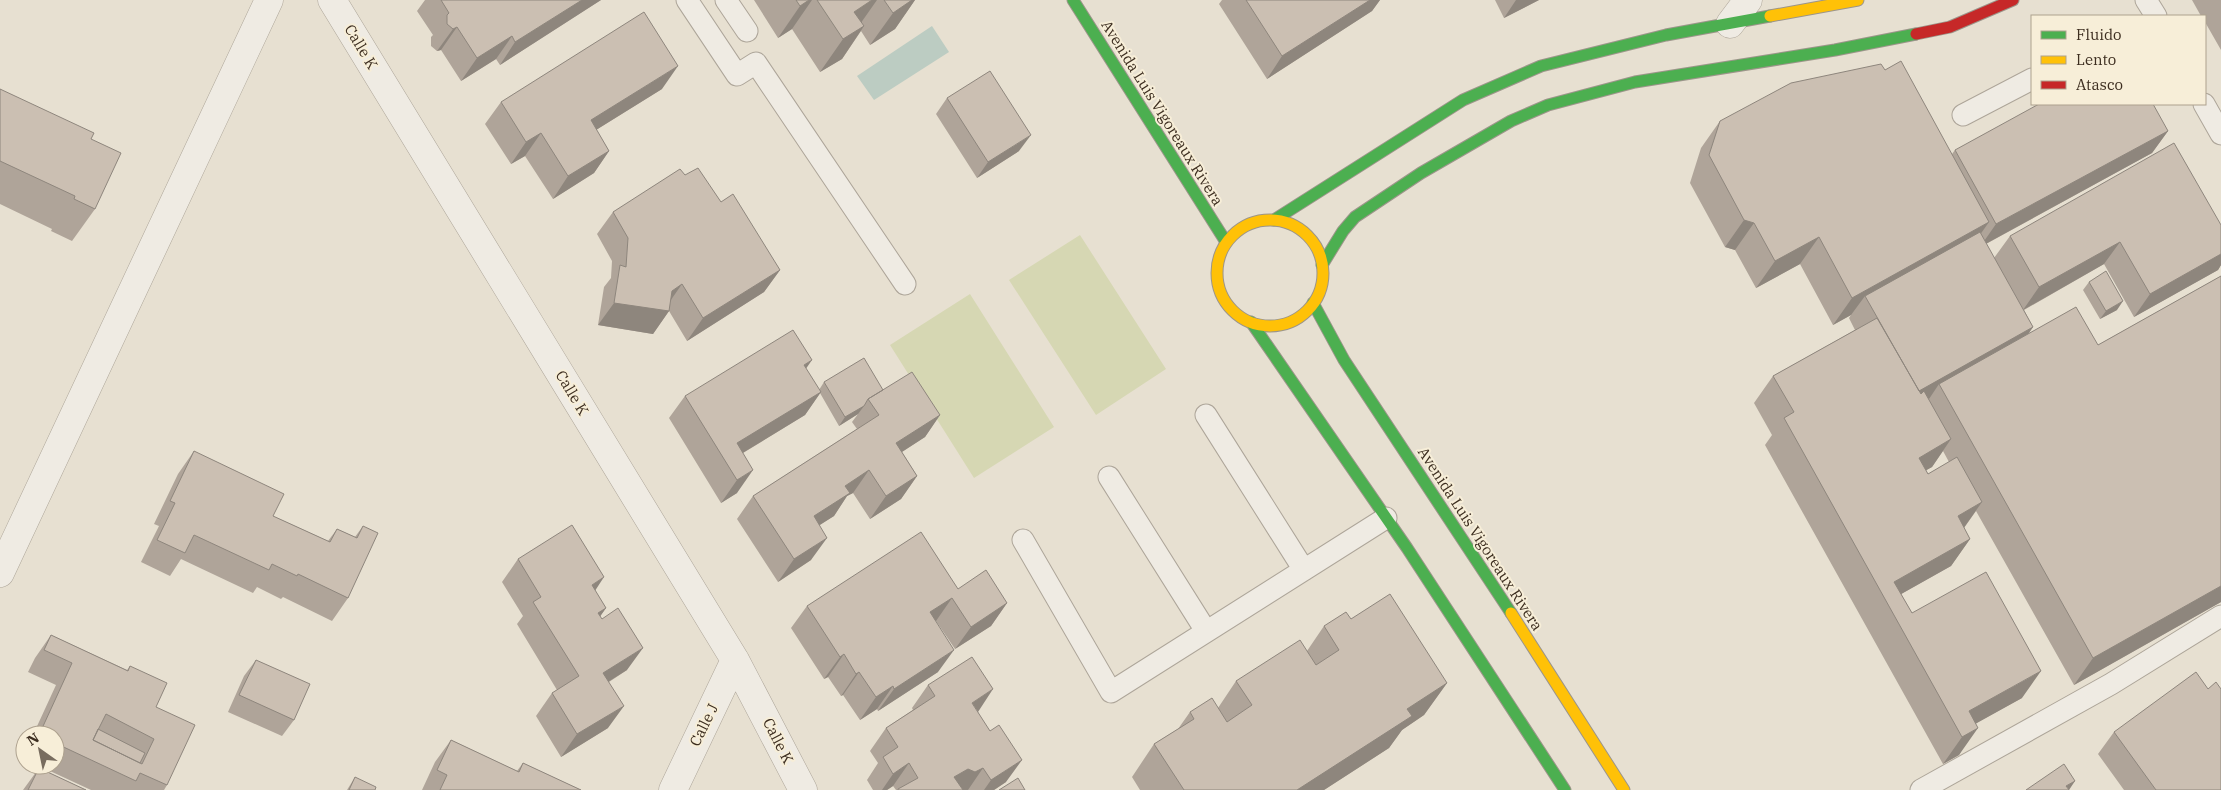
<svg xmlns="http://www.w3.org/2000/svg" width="2221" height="790" font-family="'IBM Plex Serif',serif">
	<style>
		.green { fill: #d6d7b3 }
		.water { fill: #bcccc2 }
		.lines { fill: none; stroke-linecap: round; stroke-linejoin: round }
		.lane-casing { stroke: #ada599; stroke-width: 23 }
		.street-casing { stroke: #ada599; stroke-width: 29 }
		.fast-casing { stroke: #9c958a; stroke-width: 13 }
		.slow-casing { stroke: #9c958a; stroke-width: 13 }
		.jam-casing { stroke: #9c958a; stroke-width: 13 }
		.lane { stroke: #efebe3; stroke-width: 21 }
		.street { stroke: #efebe3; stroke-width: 28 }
		.fast { stroke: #4caf50; stroke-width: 11 }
		.slow { stroke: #ffc107; stroke-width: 11 }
		.jam { stroke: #c62828; stroke-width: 11 }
		.wall { fill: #afa499; fill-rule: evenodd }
		.shaded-wall { fill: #8e867d }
		.building { fill: #cbbfb2; stroke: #8e867d; fill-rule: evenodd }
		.labels { text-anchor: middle; stroke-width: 4; stroke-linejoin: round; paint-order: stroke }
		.street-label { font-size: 15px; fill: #3d2e20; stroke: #f7eed8 }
	</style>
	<rect width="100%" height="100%" fill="#e7e0d1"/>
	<!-- green -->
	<path class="green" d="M1080 235 1166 369 1096 415 1009 280Z
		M970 294 1054 427 974 478 890 345Z"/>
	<!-- water -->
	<path class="water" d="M932 26 949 52 874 100 857 76Z"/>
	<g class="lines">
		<defs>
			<path id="lane" d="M687 0 737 75 756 63 905 284
				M726 0 747 31
				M2146 0 2156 16
				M2204 104 2221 134
				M1963 115 2032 79
				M1206 415 1304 570
				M1109 477 1206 631
				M1023 540 1111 692 1386 518
				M1921 790 2111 684 2221 616"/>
			<path id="street" d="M332 0 735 660 803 790
				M1730 24 1748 0
				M0 573 269 0
				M673 790 735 660"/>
			<path id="fast" d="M1073 0 1226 242
				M1274 220 1463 100 1541 66 1666 35 1770 16
				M1322 265 1343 231 1355 217 1421 173 1511 121 1548 105 1635 82 1835 50 1916 34
				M1313 303 1344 360 1511 613
				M1251 322 1407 548 1565 790"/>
			<path id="slow" d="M1770 16 1858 0
				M1217 273a53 53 0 1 1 106 0a53 53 0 1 1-106 0Z
				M1511 613 1624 790"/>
			<path id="jam" d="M1916 34 1950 27 2013 0"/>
		</defs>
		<!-- lane casing -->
		<use href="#lane" class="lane-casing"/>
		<!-- street casing -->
		<use href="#street" class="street-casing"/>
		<!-- fast casing -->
		<use href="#fast" class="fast-casing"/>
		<!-- slow casing -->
		<use href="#slow" class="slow-casing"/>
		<!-- jam casing -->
		<use href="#jam" class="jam-casing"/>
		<!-- lane -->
		<use href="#lane" class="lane"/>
		<!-- street -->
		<use href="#street" class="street"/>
		<!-- fast -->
		<use href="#fast" class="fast"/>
		<!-- slow -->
		<use href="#slow" class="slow"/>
		<!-- jam -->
		<use href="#jam" class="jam"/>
	</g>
	<!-- wall -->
	<path class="wall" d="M425 0H601L500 65 496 59 461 81 441 50 437 51 431 46V37L433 35 417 11Z
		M754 0H915L895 29 870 45 861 31 842 59 820 72 792 29 778 38Z
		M1222 0H1380L1372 11 1267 79 1219 4Z
		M1495 0H1539L1504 18Z
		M2192 0H2221V50L2205 22V16H2201Z
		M1885 70 1952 154 1955 150 2168 131 2152 153 1986 244 1994 258 2010 236 2221 225V265L2218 270 2134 317 2104 264 2024 310 2033 327 2029 333 2098 345 2221 276V602L2074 685 1976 511 1964 528 1970 539 1951 566 1901 594 1912 613 2022 698 1976 723 1959 755 1943 764 1765 445 1772 435 1754 403 1773 376 1855 330 1849 318 1851 315 1833 325 1800 264 1756 288 1735 250 1725 247 1690 183 1701 148 1720 121ZM1943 451 1949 462 1928 474 1926 470 1932 467Z
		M0 89 91 139 95 209 72 241 51 231 52 229 0 204Z
		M662 89 596 130 609 151 594 173 553 199 525 156 511 164 485 124 501 102Z
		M947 98 1019 151 977 178 936 114Z
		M685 175 721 202 780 270 764 292 687 341 669 311 653 334 598 325 604 287 611 278 612 261 597 234 613 212Z
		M2089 282 2117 310 2100 319 2083 290Z
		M806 369 819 390 824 382 883 390 940 415 925 437 902 452 917 476 901 499 870 519 853 493 847 496 834 516 819 525 811 560 778 582 737 519 753 496 857 429 852 422 858 414 839 426 820 393 805 415 743 453 737 493 721 503 669 418 685 396Z
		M194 451 273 516 328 541 337 529 355 537 363 526 348 598 332 621 283 597 281 599 257 587 253 593 181 559 170 576 141 562 159 526 154 524 178 474Z
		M518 559 595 591 606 608 600 616 627 670 609 682 608 728 561 757 536 716 552 693 557 690 517 624 523 616 502 582Z
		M958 589 1007 603 991 626 955 649 936 621H935L938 672 878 711 877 709 860 720 843 695 841 696 828 677 824 679 791 628 807 606Z
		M1351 619 1447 683 1424 715 1402 730 1389 748 1324 790H1140L1132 777 1154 744 1178 729 1190 712 1218 708 1236 681 1307 651 1324 626Z
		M51 635 127 670 130 666 156 707 167 785 164 790H91L37 765H55V735H33L56 685 28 672 35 658Z
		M256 660 294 720 282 736 228 712 244 676Z
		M928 685 978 712 1006 782 994 790H896L893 786 887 790H873L867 780 878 763 870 751 886 728 913 710 912 708Z
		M2208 689 2221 790H2124L2098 754 2114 732Z
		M451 740 517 771 523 763 581 790H422L435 762Z
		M39 768 86 790H23Z
		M355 777 375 790H347Z"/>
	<!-- shaded-wall -->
	<path class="shaded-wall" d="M582 0H601L500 65 515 42Z
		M809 0H812L792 29 778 38 800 6Z
		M872 0H877L858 27 854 12Z
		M912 0H915L895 29 870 45 893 13Z
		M1370 0H1380L1372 11 1267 79 1282 56Z
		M1516 0H1539L1504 18Z
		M864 26 842 59 820 72 843 39Z
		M457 27 441 50 437 51 453 29Z
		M512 36 496 59 461 81 477 58Z
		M678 66 662 89 575 143 591 120Z
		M2168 131 2152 153 1980 247 1996 224Z
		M541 133 525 156 511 164 526 142Z
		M1031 135 1019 151 977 178 988 162Z
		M609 151 594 173 553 199 568 176Z
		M1744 220 1754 223 1735 250 1725 247Z
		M1989 222 1970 249 1865 296 1851 315 1833 325 1852 298Z
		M1819 237 1800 264 1756 288 1775 261Z
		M2120 242 2104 264 2023 310 2039 287Z
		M2221 254V265L2218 270 2134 317 2150 294Z
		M780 270 764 292 687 341 703 318Z
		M682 284 666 307 669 311 653 334 598 325 614 303 672 291Z
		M2123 301 2117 310 2100 319 2106 311Z
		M2033 327 2017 350 1939 384 1929 399 1902 414 1918 391Z
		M812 360 796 383 804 365Z
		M821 392 805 415 726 463 737 443Z
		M864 406 858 414 839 426 845 417Z
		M940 415 925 437 880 466 896 443Z
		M1951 439 1932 467 1900 485 1919 458Z
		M753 470 737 493 721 503 737 480Z
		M869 470 853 493 847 496 834 516 798 539 814 516 845 486Z
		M917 476 901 499 870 519 886 496Z
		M1982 502 1963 529 1958 516Z
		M827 538 811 560 778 582 794 559Z
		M1970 539 1951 566 1887 602 1894 582Z
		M604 577 589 600 592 585Z
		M2221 586V602L2074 685 2093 658Z
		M952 598 936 621 914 635 930 612Z
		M1007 603 991 626 955 649 971 627Z
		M606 608 590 631 598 613Z
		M643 648 627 670 587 695 603 673Z
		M954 650 938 672 878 711 894 689Z
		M844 654 828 677 824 679 840 657Z
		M2041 671 2022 698 1959 733 1969 711Z
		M859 672 843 695 841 696 856 674Z
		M1447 683 1424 715 1402 730 1389 748 1324 790H1297L1407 709Z
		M893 686 877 709 860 720 876 697Z
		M993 689 978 712 972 703Z
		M624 706 608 728 561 757 577 734Z
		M1978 728 1959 755 1943 764 1962 737Z
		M1022 760 1006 782 994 790H984L991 780Z
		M909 763 893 786 887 790H882L893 774Z
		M983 768 968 790H945L954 777 968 769Z
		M2075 781 2069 790 2066 786Z"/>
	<!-- building -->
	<path class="building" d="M441 0H582L515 42 512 36 477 58 457 27 453 29 447 24V15L449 13Z
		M796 0H809L800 6Z
		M817 0H872L854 12 864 26 843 39Z
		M884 0H912L893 13Z
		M1246 0H1370L1282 56Z
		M644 12 678 66 591 120 609 151 568 176 541 133 526 142 501 102Z
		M1901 61 1989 222 1852 298 1819 237 1775 261 1754 223 1744 220 1709 155 1720 121 1791 83 1881 64 1885 70Z
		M990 71 1031 135 988 162 947 98Z
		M0 89 94 133 91 139 121 153 95 209 74 199 75 196 0 161Z
		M2039 104H2153L2168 131 1996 224 1955 150Z
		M2174 143 2221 225V254L2150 294 2120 242 2039 287 2010 236Z
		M698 168 721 202 733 194 780 270 703 318 682 284 672 291 669 311 614 303 620 265 626 267 628 238 613 212 680 169 685 175Z
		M1980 232 2033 327 1919 391 1865 296Z
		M2106 271 2123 301 2106 311 2089 282Z
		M2221 276V586L2093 658 1939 384 2076 307 2098 345Z
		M1877 318 1921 394 1924 391 1951 439 1919 458 1928 474 1957 457 1982 502 1958 516 1970 539 1894 582 1912 613 1986 572 2041 671 1969 711 1978 728 1962 737 1784 418 1794 412 1773 376Z
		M793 330 812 360 804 365 821 392 737 443 753 470 737 480 685 396Z
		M864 358 883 390 868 399 864 406 845 417 824 382Z
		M912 372 940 415 896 443 917 476 886 496 869 470 845 486 850 493 814 516 827 538 794 559 753 496 879 415 868 399Z
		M194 451 284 494 273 516 330 542 337 529 357 538 363 526 378 533 348 598 298 574 297 576 272 564 269 570 194 535 185 553 157 540 175 503 170 501Z
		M572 525 604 577 592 585 606 608 598 613 602 619 618 608 643 648 603 673 624 706 577 734 552 693 579 676 533 602 541 597 518 559Z
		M921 532 958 589 986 570 1007 603 971 627 952 598 930 612 954 650 894 689 893 686 876 697 859 672 856 674 844 654 840 657 807 606Z
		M1390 594 1447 683 1407 709 1412 716 1297 790H1184L1154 744 1194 719 1190 712 1212 698 1227 722 1252 705 1236 681 1300 640 1316 665 1339 650 1324 626 1346 612 1351 619Z
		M51 635 128 671 130 666 167 683 156 707 195 725 167 785 140 773 136 781 55 743V735H39L72 663 44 650ZM106 714 154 739 142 764 93 740Z
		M972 657 993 689 972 703 990 731 999 725 1022 760 991 780 983 768 975 772 968 769 954 777 963 790H898V789L918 778 909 763 893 774 883 757 898 747 886 728 935 696 928 685Z
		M256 660 310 684 294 720 239 695Z
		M2196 672 2208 689 2216 682 2221 689V790H2156L2114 732Z
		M98 729 145 753 140 763 93 740Z
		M451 740 519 772 523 763 581 790H440L447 775 437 770Z
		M2064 764 2075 781 2066 786 2069 790H2026Z
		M39 768 86 790H28Z
		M355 777 376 787 375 790H349Z
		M1018 778 1025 790H999Z"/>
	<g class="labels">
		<!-- street labels -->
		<g class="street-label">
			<text transform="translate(361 47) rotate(59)" y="5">Calle K</text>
			<text transform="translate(1162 113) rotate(58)" y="5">Avenida Luis Vigoreaux Rivera</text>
			<text transform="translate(572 393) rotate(59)" y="5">Calle K</text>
			<text transform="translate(1480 539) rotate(57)" y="5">Avenida Luis Vigoreaux Rivera</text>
			<text transform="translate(704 725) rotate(-64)" y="5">Calle J</text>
			<text transform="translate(778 741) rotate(63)" y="5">Calle K</text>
		</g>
	</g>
	<!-- legend -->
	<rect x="2031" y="15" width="175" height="90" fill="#f7eed8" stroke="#ada18e"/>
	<rect x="2041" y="31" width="25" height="8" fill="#4caf50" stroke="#ada18e"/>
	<text x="2076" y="40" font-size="15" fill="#3d2e20">Fluido</text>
	<rect x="2041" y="56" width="25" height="8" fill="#ffc107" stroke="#ada18e"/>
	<text x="2076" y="65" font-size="15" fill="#3d2e20">Lento</text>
	<rect x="2041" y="81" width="25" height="8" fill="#c62828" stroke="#ada18e"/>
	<text x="2076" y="90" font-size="15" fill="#3d2e20">Atasco</text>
	<!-- north arrow -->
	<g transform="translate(40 750) rotate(327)"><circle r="24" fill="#f7eed8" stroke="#ada18e"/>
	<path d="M0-4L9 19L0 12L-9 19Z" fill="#786c5e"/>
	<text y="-8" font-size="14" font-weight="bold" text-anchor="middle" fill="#3d2e20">N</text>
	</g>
</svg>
